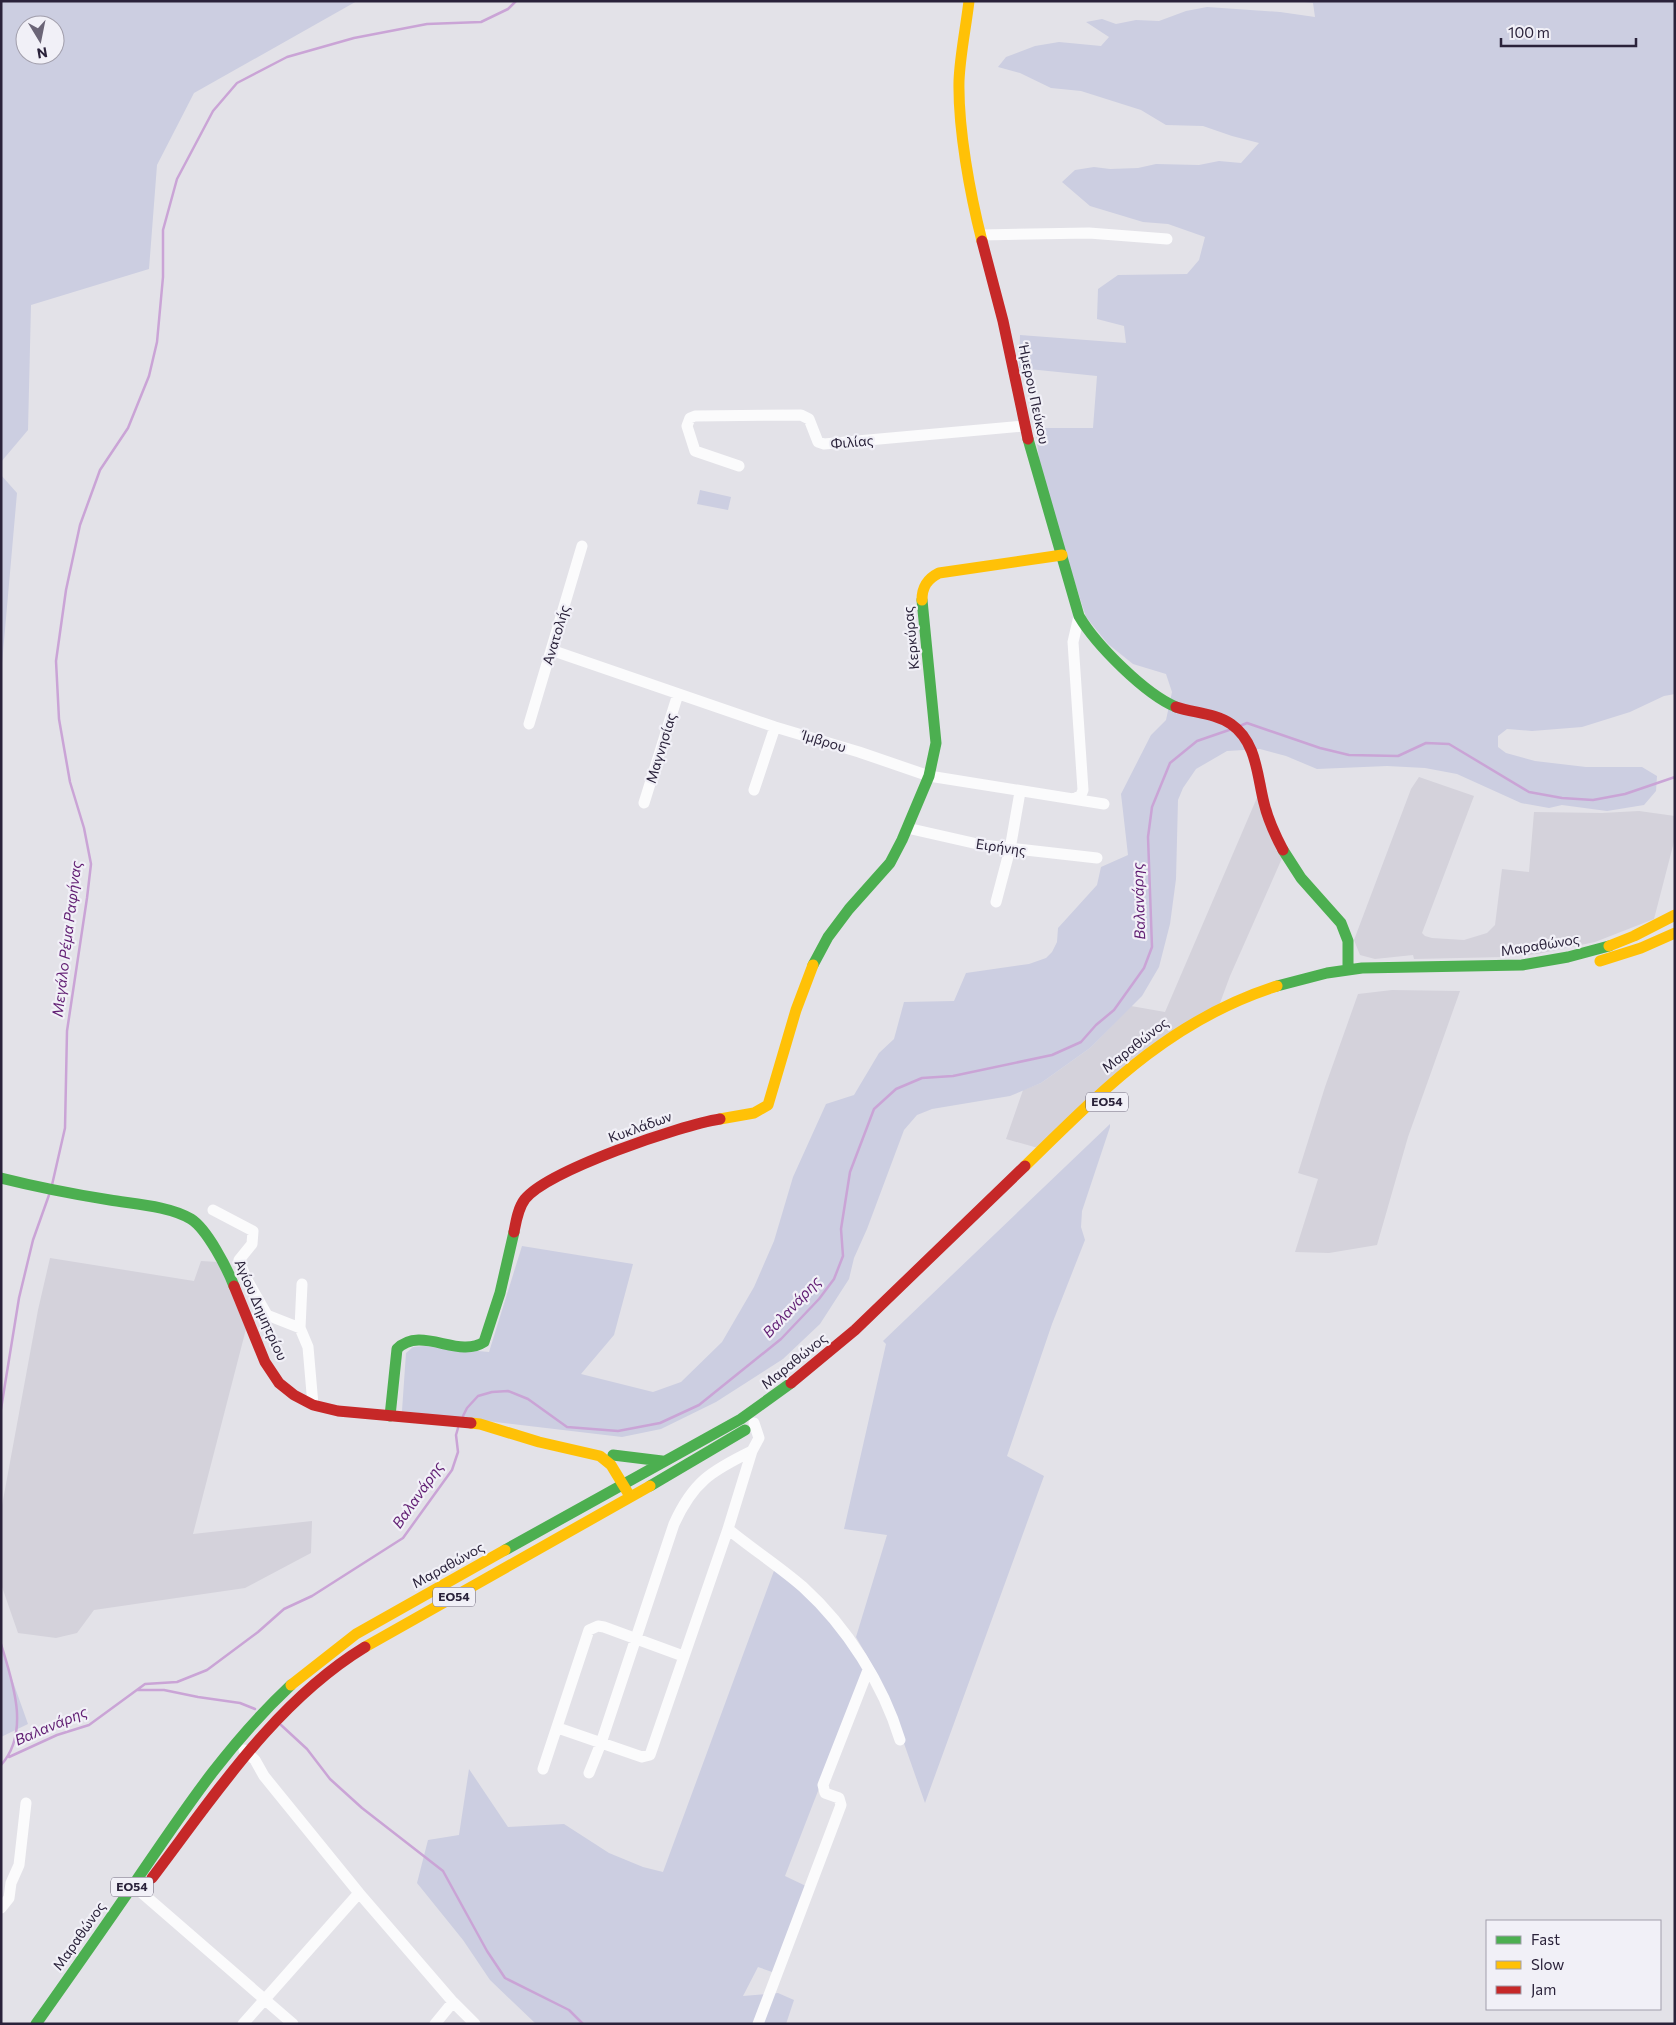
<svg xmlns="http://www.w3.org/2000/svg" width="1676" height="2025" font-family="Commissioner,sans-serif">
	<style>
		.built { fill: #d4d2db }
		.green { fill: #cccee1; fill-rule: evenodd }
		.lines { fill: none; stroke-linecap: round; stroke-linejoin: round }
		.stream { stroke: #caa4d6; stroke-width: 2.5 }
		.street { stroke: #fbfbfc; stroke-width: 11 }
		.fast { stroke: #4caf50; stroke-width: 11 }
		.slow { stroke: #ffc107; stroke-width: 11 }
		.jam { stroke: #c62828; stroke-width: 11 }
		.labels { text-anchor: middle; stroke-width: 4.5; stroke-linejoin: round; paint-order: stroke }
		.shield { fill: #f1f0f7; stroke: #666073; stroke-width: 1 }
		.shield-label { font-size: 12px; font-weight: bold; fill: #2a223a }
		.street-label { font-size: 14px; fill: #2a223a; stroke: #f1f0f7 }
		.water-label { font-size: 15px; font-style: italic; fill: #611e73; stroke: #f1f0f7 }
	</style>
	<rect width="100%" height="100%" fill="#e3e2e8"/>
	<!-- built -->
	<path class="built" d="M1419 777 1474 796 1422 933 1425 936 1432 938 1464 940 1487 933 1495 925 1502 869 1529 872 1534 812 1602 813 1639 811 1675 816V838L1654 919 1595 942 1537 954 1504 957 1414 959 1413 955 1375 959 1360 955 1354 940 1411 789Z
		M1259 793 1283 856 1230 976 1220 1003 1038 1148 1006 1139 1023 1090 1041 1083 1090 1048 1131 1006 1165 1012Z
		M1392 990 1460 991 1408 1137 1377 1245 1329 1253 1295 1252 1318 1179 1298 1173 1325 1087 1358 994Z
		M50 1258 194 1281 201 1261 218 1262 246 1329 193 1534 312 1521 311 1553 245 1588 94 1610 77 1633 56 1638 18 1633 1 1584V1511L38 1310Z"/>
	<!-- green -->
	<path class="green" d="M1 1H357L194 93 157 165 149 269 31 305 28 430 1 462ZM25 25H55V55H25Z
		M1297 1H1675V694L1664 696 1630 712 1582 727 1532 731 1507 729 1498 736V747L1506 753 1535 761 1586 767H1642L1657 776 1656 791 1644 805 1607 811 1562 805 1549 808 1521 803 1457 774 1425 768 1387 766 1317 769 1286 756 1260 749 1227 751 1196 769 1183 788 1178 800 1176 879 1170 924 1159 967 1142 996 1090 1048 1041 1083 1010 1096 932 1109 917 1115 904 1130 867 1229 854 1258 849 1279 820 1324 783 1359 716 1402 661 1429 622 1437 402 1411 406 1353 413 1347 424 1346 489 1352 522 1246 633 1264 614 1335 581 1374 653 1392 681 1382 722 1342 754 1287 774 1241 793 1177 826 1104 854 1095 879 1053 894 1039 904 1002 954 1001 966 973 1029 964 1046 958 1052 952 1057 942 1058 928 1097 885 1101 867 1128 855 1121 794 1151 735 1166 720 1172 692 1166 674 1133 664 1108 644 1086 617 1042 481 1035 428H1093L1097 376 1019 368 1020 335 1126 343 1124 326 1097 319 1098 289 1118 275 1187 274 1199 260 1205 237 1168 224 1143 222 1090 206 1062 182 1075 170 1094 167 1110 169 1138 168 1156 164 1199 165 1219 161 1241 163 1259 143 1232 136 1203 126 1166 125 1141 110 1081 91 1051 88 1020 73 998 67 1006 57 1035 46 1059 42 1101 46 1109 37 1086 22 1102 19 1116 24 1136 20 1159 21 1186 11 1207 7 1280 12 1315 17 1313 3Z
		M1 475 17 493 1 675Z
		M700 490 731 497 728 510 697 504Z
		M1110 1124V1127L1082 1211 1081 1227 1085 1240 1052 1324 1007 1456 1044 1476 925 1803 888 1698 875 1670 856 1637 887 1535 844 1529 886 1344 883 1341Z
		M775 1568 826 1614 865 1670 785 1876 808 1887 775 1973 758 1967 743 1996 778 1993 794 2000 786 2024H536L490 1980 463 1940 417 1883 428 1840 459 1835 469 1769 508 1827 564 1824 609 1853 643 1867 663 1872Z
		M1 1648 28 1724 1 1737Z"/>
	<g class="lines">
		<!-- stream -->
		<path class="stream" d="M1242 725 1247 723 1320 748 1349 755 1398 756 1426 743 1449 744 1529 792 1562 798 1593 800 1625 794 1675 777
			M52 1185 65 1128 67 1031 87 898 91 864 84 828 70 782 59 719 56 661 66 590 80 525 100 470 128 428 149 376 157 342 163 277V230L177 179 213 111 237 83 287 57 354 38 427 24 481 22 508 9 516 1
			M1 1409 19 1298 33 1240 49 1195
			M463 1416 467 1408 478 1396 492 1392 508 1391 528 1399 567 1427 618 1431 660 1423 699 1405 781 1339 819 1299 834 1279 843 1256 841 1229 850 1172 874 1109 896 1089 922 1078 953 1076 1052 1055 1081 1042 1096 1025 1114 1010 1144 968 1152 947 1148 837 1152 807 1170 763 1197 741 1229 730
			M1 1644C12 1680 31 1732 1 1765
			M138 1690H164L198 1697 240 1703 255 1709
			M281 1725 307 1749 330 1779 362 1808 443 1871 487 1951 505 1978 569 2010 583 2024
			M9 1757 57 1735 89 1725 145 1684 177 1682 207 1670 258 1632 284 1609 312 1596 403 1538 452 1470 458 1452 456 1435 458 1428"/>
		<!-- street -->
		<path class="street" d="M981 235 1089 233 1167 239
			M739 466 695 451 687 426 690 418 695 416 801 415 809 419 818 442 824 444 1024 426
			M551 650 775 727 859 752 929 776 1104 804
			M529 724 582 546
			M754 790 775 727
			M1074 799 1081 795 1083 790 1073 642 1079 616
			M644 803 678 694
			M907 828 982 845 1097 858
			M996 902 1010 849 1020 792
			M213 1210 253 1231 252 1244 239 1260 246 1278 267 1315 300 1328 308 1347 313 1405
			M300 1328 302 1284
			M728 1529C752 1549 779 1566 803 1587 847 1627 883 1684 900 1740
			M558 1728 642 1757 650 1755 728 1529 752 1451 759 1438 754 1423
			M244 1750 255 1760 264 1776 359 1893 453 2002 475 2024
			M543 1769 589 1630 598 1626 604 1627 683 1656
			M589 1773 601 1743 674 1524C693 1482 711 1471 752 1451
			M142 1893 293 2024
			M1 1908 9 1898 11 1883 19 1865 26 1803
			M243 2024 359 1893
			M435 2024 453 2002
			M758 2024 841 1805 839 1798 825 1793 823 1785 868 1670"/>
		<!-- fast -->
		<path class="fast" d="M1028 439 1079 616C1096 645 1145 694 1176 707
			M1283 850 1301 878 1341 923 1348 941V969
			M813 965 828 937 849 909 890 863 902 840 929 776 936 743 922 600
			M1277 986 1327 973 1362 968 1522 965 1568 957 1609 946
			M1 1178C37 1187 73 1194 110 1200 134 1204 170 1206 191 1219 207 1229 227 1268 234 1286
			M390 1416 397 1349C421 1325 458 1359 484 1342L500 1293 514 1232
			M613 1455 662 1461
			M650 1486 745 1430
			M505 1550 741 1419 791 1383
			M36 2024C70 1976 103 1929 136 1881 185 1809 227 1745 291 1685"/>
		<!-- slow -->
		<path class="slow" d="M969 1C966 27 960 55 959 81 958 129 970 194 982 241
			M922 600C922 587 927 579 939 573L1062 555
			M1609 946 1634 936 1675 915
			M1600 961 1641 948 1675 933
			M720 1119 754 1113 768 1105 796 1010 813 965
			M1025 1166C1103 1090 1170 1020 1277 986
			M471 1423 480 1424 539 1442 600 1456 611 1465 628 1493
			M365 1647 650 1486
			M291 1685 356 1634 505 1550"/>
		<!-- jam -->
		<path class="jam" d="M982 241 1003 321 1028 439
			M1176 707C1194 713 1215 713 1231 724 1257 742 1257 776 1264 803 1268 820 1275 835 1283 850
			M514 1232C516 1221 518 1208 525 1199 549 1170 681 1125 720 1119
			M234 1286 265 1362 279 1383 294 1395 313 1405 338 1411 471 1423
			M791 1383 855 1330 1025 1166
			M152 1878C215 1795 275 1702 365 1647"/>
	</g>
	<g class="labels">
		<!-- shield labels -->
		<g class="shield">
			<rect x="1086" y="1092.5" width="42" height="19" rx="4"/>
			<rect x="433" y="1587.5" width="42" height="19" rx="4"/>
			<rect x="111" y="1877.5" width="42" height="19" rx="4"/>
		</g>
		<g class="shield-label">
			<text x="1107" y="1106">ΕΟ54</text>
			<text x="454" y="1601">ΕΟ54</text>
			<text x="132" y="1891">ΕΟ54</text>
		</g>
		<!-- street labels -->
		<g class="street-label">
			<text transform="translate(1034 394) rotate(78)" y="5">Ήμερου Πεύκου</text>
			<text transform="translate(852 442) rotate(-5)" y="5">Φιλίας</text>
			<text transform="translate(556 635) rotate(-73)" y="5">Ανατολής</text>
			<text transform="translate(911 638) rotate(-96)" y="5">Κερκύρας</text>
			<text transform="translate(824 741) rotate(17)" y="5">Ίμβρου</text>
			<text transform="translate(661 748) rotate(-73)" y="5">Μαγνησίας</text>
			<text transform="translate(1001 847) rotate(8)" y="5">Ειρήνης</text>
			<text transform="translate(1540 945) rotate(-9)" y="5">Μαραθώνος</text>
			<text transform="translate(1135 1045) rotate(-38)" y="5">Μαραθώνος</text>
			<text transform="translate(640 1127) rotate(-20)" y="5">Κυκλάδων</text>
			<text transform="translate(261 1310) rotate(66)" y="5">Αγίου Δημητρίου</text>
			<text transform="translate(794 1361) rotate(-39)" y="5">Μαραθώνος</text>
			<text transform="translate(448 1565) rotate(-29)" y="5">Μαραθώνος</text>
			<text transform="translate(79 1936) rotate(-55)" y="5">Μαραθώνος</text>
		</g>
		<!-- water labels -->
		<g class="water-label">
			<text transform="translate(1139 901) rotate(-92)" y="5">Βαλανάρης</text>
			<text transform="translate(67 939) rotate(-83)" y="5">Μεγάλο Ρέμα Ραφήνας</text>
			<text transform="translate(792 1307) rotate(-47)" y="5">Βαλανάρης</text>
			<text transform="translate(418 1495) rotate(-55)" y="5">Βαλανάρης</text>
			<text transform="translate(51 1726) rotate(-23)" y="5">Βαλανάρης</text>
		</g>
	</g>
	<!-- border -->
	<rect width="1676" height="2025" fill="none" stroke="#2a223a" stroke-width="5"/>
	<!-- legend -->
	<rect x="1486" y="1920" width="175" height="90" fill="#f1f0f7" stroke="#a19eab"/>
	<rect x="1496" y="1936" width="25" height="8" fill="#4caf50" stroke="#a19eab"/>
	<text x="1531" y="1945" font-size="15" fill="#2a223a">Fast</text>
	<rect x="1496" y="1961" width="25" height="8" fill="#ffc107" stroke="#a19eab"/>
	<text x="1531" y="1970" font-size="15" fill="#2a223a">Slow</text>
	<rect x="1496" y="1986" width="25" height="8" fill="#c62828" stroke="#a19eab"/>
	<text x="1531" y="1995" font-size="15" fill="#2a223a">Jam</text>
	<!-- north arrow -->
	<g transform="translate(40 40) rotate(170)"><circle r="24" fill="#f1f0f7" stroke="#a19eab"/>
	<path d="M0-4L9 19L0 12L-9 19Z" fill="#6b6577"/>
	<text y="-8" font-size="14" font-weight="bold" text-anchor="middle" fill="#2a223a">N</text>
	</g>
	<!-- scale -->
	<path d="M1501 38v8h135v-8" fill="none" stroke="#2a223a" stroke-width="2.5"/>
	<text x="1508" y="38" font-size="15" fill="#2a223a" stroke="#f1f0f7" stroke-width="4" paint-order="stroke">100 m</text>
</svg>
